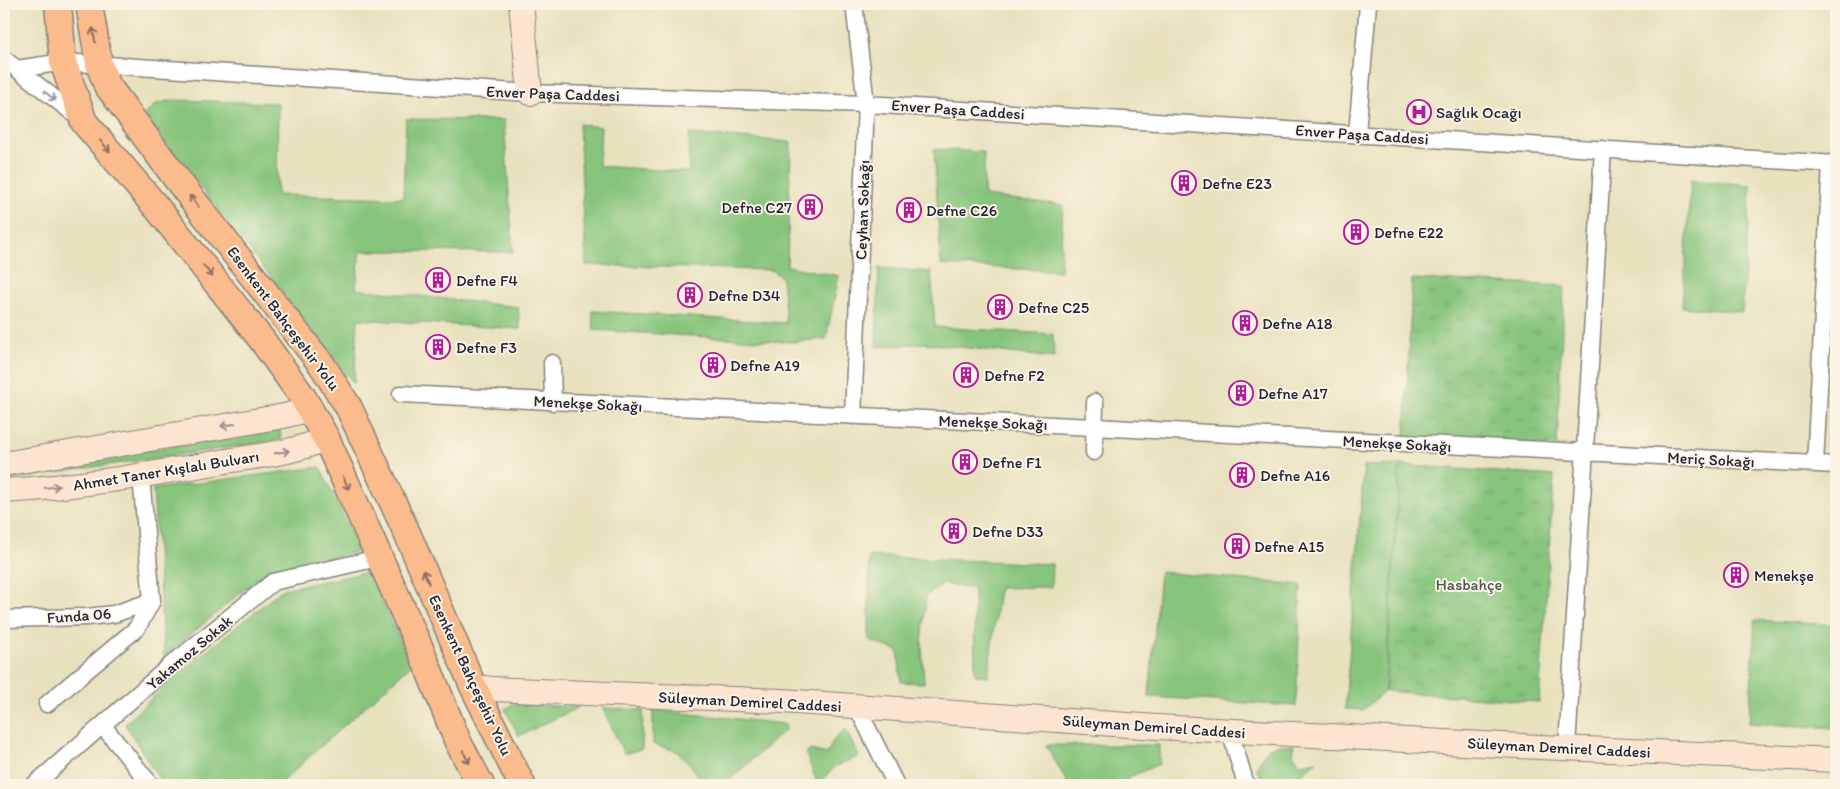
<svg xmlns="http://www.w3.org/2000/svg" width="1840" height="789" font-family="Itim,sans-serif">
	<style>
		.green { fill: #87c57c; stroke: #54745c }
		.park { fill: url(#park-tufts); stroke: #54745c }
		.lines { fill: none; stroke-linecap: round; stroke-linejoin: round }
		.street-casing { stroke: #85827c; stroke-width: 19 }
		.secondary-casing { stroke: #85827c; stroke-width: 26 }
		.primary-casing { stroke: #85827c; stroke-width: 29 }
		.street { stroke: #fff; stroke-width: 16 }
		.secondary { stroke: #fde4d1; stroke-width: 24 }
		.primary { stroke: #fbbb8c; stroke-width: 26 }
		.oneway { stroke: #8e6e64 }
		.oneway2 { stroke: #9c9ca7 }
		.oneway3 { stroke: #9a8d8e }
		.labels { text-anchor: middle; stroke-width: 4; stroke-linejoin: round; paint-order: stroke }
		.street-label { font-size: 16px; fill: #22223b; stroke: #fcf5e5 }
		.poi-label { font-size: 16px; fill: #22223b; stroke: #fcf5e5; text-anchor: start }
		.park-label { font-size: 16px; fill: #455b52; stroke: #fcf5e5 }
	</style>
	<defs>
		<pattern id="park-tufts" width="24" height="20" patternUnits="userSpaceOnUse" patternTransform="scale(1.25)"><rect width="24" height="20" fill="#87c57c"/><path d="M3 7l-1-3M5 7V3M7 7l1-3M15 17l-1-3M17 17v-4M19 17l1-3" fill="none" stroke="#74a96c"/></pattern>
	</defs>
	<rect width="100%" height="100%" fill="#fcf5e5"/>
	<filter id="ink" filterUnits="userSpaceOnUse"><feTurbulence type="fractalNoise" baseFrequency=".02" numOctaves="2"/><feDisplacementMap in="SourceGraphic" scale="10" xChannelSelector="R" yChannelSelector="G"/><feConvolveMatrix kernelMatrix="1 2 1 2 8 2 1 2 1" color-interpolation-filters="sRGB"/></filter>
	<filter id="wash" filterUnits="userSpaceOnUse"><feTurbulence type="fractalNoise" baseFrequency=".0096" numOctaves="4" result="noise"/><feDisplacementMap in="SourceGraphic" scale="20" xChannelSelector="R" yChannelSelector="G"/><feGaussianBlur stdDeviation="1.12" result="paint"/><feColorMatrix in="noise" values="0 0 0 0 0 0 0 0 0 0 0 0 0 0 0 0 0 1.4 0 .05"/><feComposite in="paint" operator="in"/></filter>
	<g filter="url(#wash)">
		<rect width="100%" height="100%" fill="#e8e1be"/>
		<!-- green -->
		<path class="green" d="M172 100 278 103 277 195 403 198 406 119 504 120 513 252 360 251 356 289 518 307 520 329 358 319 354 384 144 115 156 104Z
			M579 124 601 127 599 166 689 172V134L791 142 787 266 839 276 826 339 791 342 594 330 592 311 786 323 782 278 772 270 586 265Z
			M934 149 984 152V196L1063 205 1060 271 941 265Z
			M1691 180 1751 185 1742 312 1682 307Z
			M879 268 931 272 935 327 1053 334 1054 358 926 343 876 347Z
			M280 430 281 440 4 480V472Z
			M1400 465 1385 691 1363 710 1345 709 1364 466Z
			M320 467 360 551 264 573 164 657 153 489Z
			M869 556 1052 564 1051 587 999 588 988 676 975 675 974 589 943 584 926 596 922 645 924 683 901 682 898 651 869 640Z
			M369 572 411 665 278 785H163L125 724 172 679 283 589Z
			M1160 572 1301 585 1296 706 1149 697Z
			M1755 620 1836 625V728L1749 723Z
			M513 704 579 707 519 736 505 709Z
			M603 708 643 710 642 749 624 754Z
			M653 710 785 724 786 729 724 785H705L690 764 676 751 653 744Z
			M845 729 859 756 834 767 818 785 806 754 810 750 827 754 833 741Z
			M1046 745H1159V764L1127 778 1129 785H1069Z
			M1278 745H1294L1293 754 1300 764 1317 761C1302 776 1286 785 1265 785L1256 768 1267 749Z"/>
		<!-- park -->
		<path class="park" d="M1412 279 1564 286 1557 446 1405 439Z
			M1400 465 1554 476 1539 702 1385 691Z"/>
	</g>
	<g filter="url(#ink)">
		<g class="lines">
			<defs>
				<path id="street" d="M4 59 17 69 63 62 530 93 866 104 1836 164
					M17 69 82 120
					M1357 134 1368 4
					M552 363 553 402
					M401 394 1094 427 1836 465
					M853 416 866 104 854 4
					M1094 452 1095 402
					M1815 464 1831 163
					M4 619 87 617 114 614 152 601
					M47 704 137 628 152 601 141 476
					M857 707 896 785
					M103 726 151 785
					M1230 731 1246 785
					M1567 748 1603 149
					M34 785 171 665 273 582 365 561"/>
				<path id="secondary" d="M521 4 530 93
					M4 464 284 416 311 409
					M4 491C79 487 152 474 226 461 259 456 295 453 326 438
					M473 686 492 689 782 701 1157 727 1539 747 1836 760"/>
				<path id="primary" d="M58 4 63 62 84 122 157 208 262 340 302 396 326 438 422 653 458 742 481 785
					M89 4 99 64 107 85 179 182 322 365 349 408 407 533 473 686 522 785"/>
			</defs>
			<!-- street casing -->
			<use href="#street" class="street-casing"/>
			<!-- secondary casing -->
			<use href="#secondary" class="secondary-casing"/>
			<!-- primary casing -->
			<use href="#primary" class="primary-casing"/>
			<!-- street -->
			<use href="#street" class="street"/>
			<!-- secondary -->
			<use href="#secondary" class="secondary"/>
			<!-- primary -->
			<use href="#primary" class="primary"/>
		</g>
		<!-- one-way arrows -->
		<defs><path id="oneway-shaft" d="M-6 0H5M1.5-3L5.5 0L1.5 3" fill="none" stroke-width="1.6" stroke-linecap="round" stroke-linejoin="round" transform="scale(1.25)"/></defs>
		<g class="oneway">
			<use href="#oneway-shaft" transform="translate(94 35) rotate(-100)"/>
			<use href="#oneway-shaft" transform="translate(105 146) rotate(49)"/>
			<use href="#oneway-shaft" transform="translate(194 201) rotate(-129)"/>
			<use href="#oneway-shaft" transform="translate(208 271) rotate(51)"/>
			<use href="#oneway-shaft" transform="translate(346 483) rotate(66)"/>
			<use href="#oneway-shaft" transform="translate(426 577) rotate(-113)"/>
			<use href="#oneway-shaft" transform="translate(466 757) rotate(63)"/>
		</g>
		<use class="oneway2" href="#oneway-shaft" transform="translate(50 96) rotate(38)"/>
		<g class="oneway3">
			<use href="#oneway-shaft" transform="translate(228 425) rotate(170)"/>
			<use href="#oneway-shaft" transform="translate(282 452) rotate(-10)"/>
			<use href="#oneway-shaft" transform="translate(52 487) rotate(-7)"/>
		</g>
	</g>
	<!-- icons -->
	<defs>
		<symbol id="hospital-ring" viewBox="-11 -11 22 22"><circle r="9.5" fill="#fcf5e5" stroke="#b5179e" stroke-width="1.5"/><path d="M-5-5h3v3.5h4V-5h3V5h-3V1.5h-4V5h-3Z" fill="#b5179e"/></symbol>
		<symbol id="building-ring" viewBox="-11 -11 22 22"><circle r="9.5" fill="#fcf5e5" stroke="#b5179e" stroke-width="1.5"/><path d="M-4-6H4V6H1V3H-1V6H-4ZM-2.5-4.3h1.7v1.8h-1.7ZM.8-4.3h1.7v1.8H.8ZM-2.5-1h1.7V.8h-1.7ZM.8-1h1.7V.8H.8Z" fill="#b5179e"/></symbol>
	</defs>
	<g fill-rule="evenodd">
		<use href="#hospital-ring" x="1405" y="98" width="28" height="28"/>
		<use href="#building-ring" x="1170" y="169" width="28" height="28"/>
		<use href="#building-ring" x="796" y="193" width="28" height="28"/>
		<use href="#building-ring" x="895" y="196" width="28" height="28"/>
		<use href="#building-ring" x="1342" y="218" width="28" height="28"/>
		<use href="#building-ring" x="424" y="266" width="28" height="28"/>
		<use href="#building-ring" x="676" y="281" width="28" height="28"/>
		<use href="#building-ring" x="986" y="293" width="28" height="28"/>
		<use href="#building-ring" x="1231" y="309" width="28" height="28"/>
		<use href="#building-ring" x="424" y="333" width="28" height="28"/>
		<use href="#building-ring" x="699" y="351" width="28" height="28"/>
		<use href="#building-ring" x="952" y="361" width="28" height="28"/>
		<use href="#building-ring" x="1227" y="379" width="28" height="28"/>
		<use href="#building-ring" x="951" y="448" width="28" height="28"/>
		<use href="#building-ring" x="1228" y="461" width="28" height="28"/>
		<use href="#building-ring" x="940" y="517" width="28" height="28"/>
		<use href="#building-ring" x="1223" y="532" width="28" height="28"/>
		<use href="#building-ring" x="1722" y="561" width="28" height="28"/>
	</g>
	<g class="labels">
		<!-- street labels -->
		<g class="street-label">
			<text transform="translate(553 93) rotate(2)" y="6">Enver Paşa Caddesi</text>
			<text transform="translate(958 109) rotate(4)" y="6">Enver Paşa Caddesi</text>
			<text transform="translate(1362 134) rotate(4)" y="6">Enver Paşa Caddesi</text>
			<text transform="translate(862 210) rotate(-88)" y="6">Ceyhan Sokağı</text>
			<text transform="translate(284 318) rotate(53)" y="6">Esenkent Bahçeşehir Yolu</text>
			<text transform="translate(588 403) rotate(3)" y="6">Menekşe Sokağı</text>
			<text transform="translate(993 422) rotate(2)" y="6">Menekşe Sokağı</text>
			<text transform="translate(1397 443) rotate(3)" y="6">Menekşe Sokağı</text>
			<text transform="translate(1711 459) rotate(3)" y="6">Meriç Sokağı</text>
			<text transform="translate(166 470) rotate(-9)" y="6">Ahmet Taner Kışlalı Bulvarı</text>
			<text transform="translate(79 615) rotate(-4)" y="6">Funda 06</text>
			<text transform="translate(189 652) rotate(-40)" y="6">Yakamoz Sokak</text>
			<text transform="translate(471 675) rotate(65)" y="6">Esenkent Bahçeşehir Yolu</text>
			<text transform="translate(750 701) rotate(3)" y="6">Süleyman Demirel Caddesi</text>
			<text transform="translate(1154 726) rotate(4)" y="6">Süleyman Demirel Caddesi</text>
			<text transform="translate(1559 747) rotate(3)" y="6">Süleyman Demirel Caddesi</text>
		</g>
		<!-- poi labels -->
		<g class="poi-label">
			<text x="1436" y="118">Sağlık Ocağı</text>
			<text x="1202" y="189">Defne E23</text>
			<text x="792" y="213" text-anchor="end">Defne C27</text>
			<text x="926" y="216">Defne C26</text>
			<text x="1374" y="238">Defne E22</text>
			<text x="456" y="286">Defne F4</text>
			<text x="708" y="301">Defne D34</text>
			<text x="1018" y="313">Defne C25</text>
			<text x="1262" y="329">Defne A18</text>
			<text x="456" y="353">Defne F3</text>
			<text x="730" y="371">Defne A19</text>
			<text x="984" y="381">Defne F2</text>
			<text x="1258" y="399">Defne A17</text>
			<text x="982" y="468">Defne F1</text>
			<text x="1260" y="481">Defne A16</text>
			<text x="972" y="537">Defne D33</text>
			<text x="1254" y="552">Defne A15</text>
			<text x="1754" y="581">Menekşe</text>
		</g>
		<!-- park labels -->
		<g class="park-label">
			<text x="1469" y="590">Hasbahçe</text>
		</g>
	</g>
	<!-- margin -->
	<rect width="1840" height="789" fill="none" stroke="#fcf5e5" stroke-width="20"/>
</svg>
